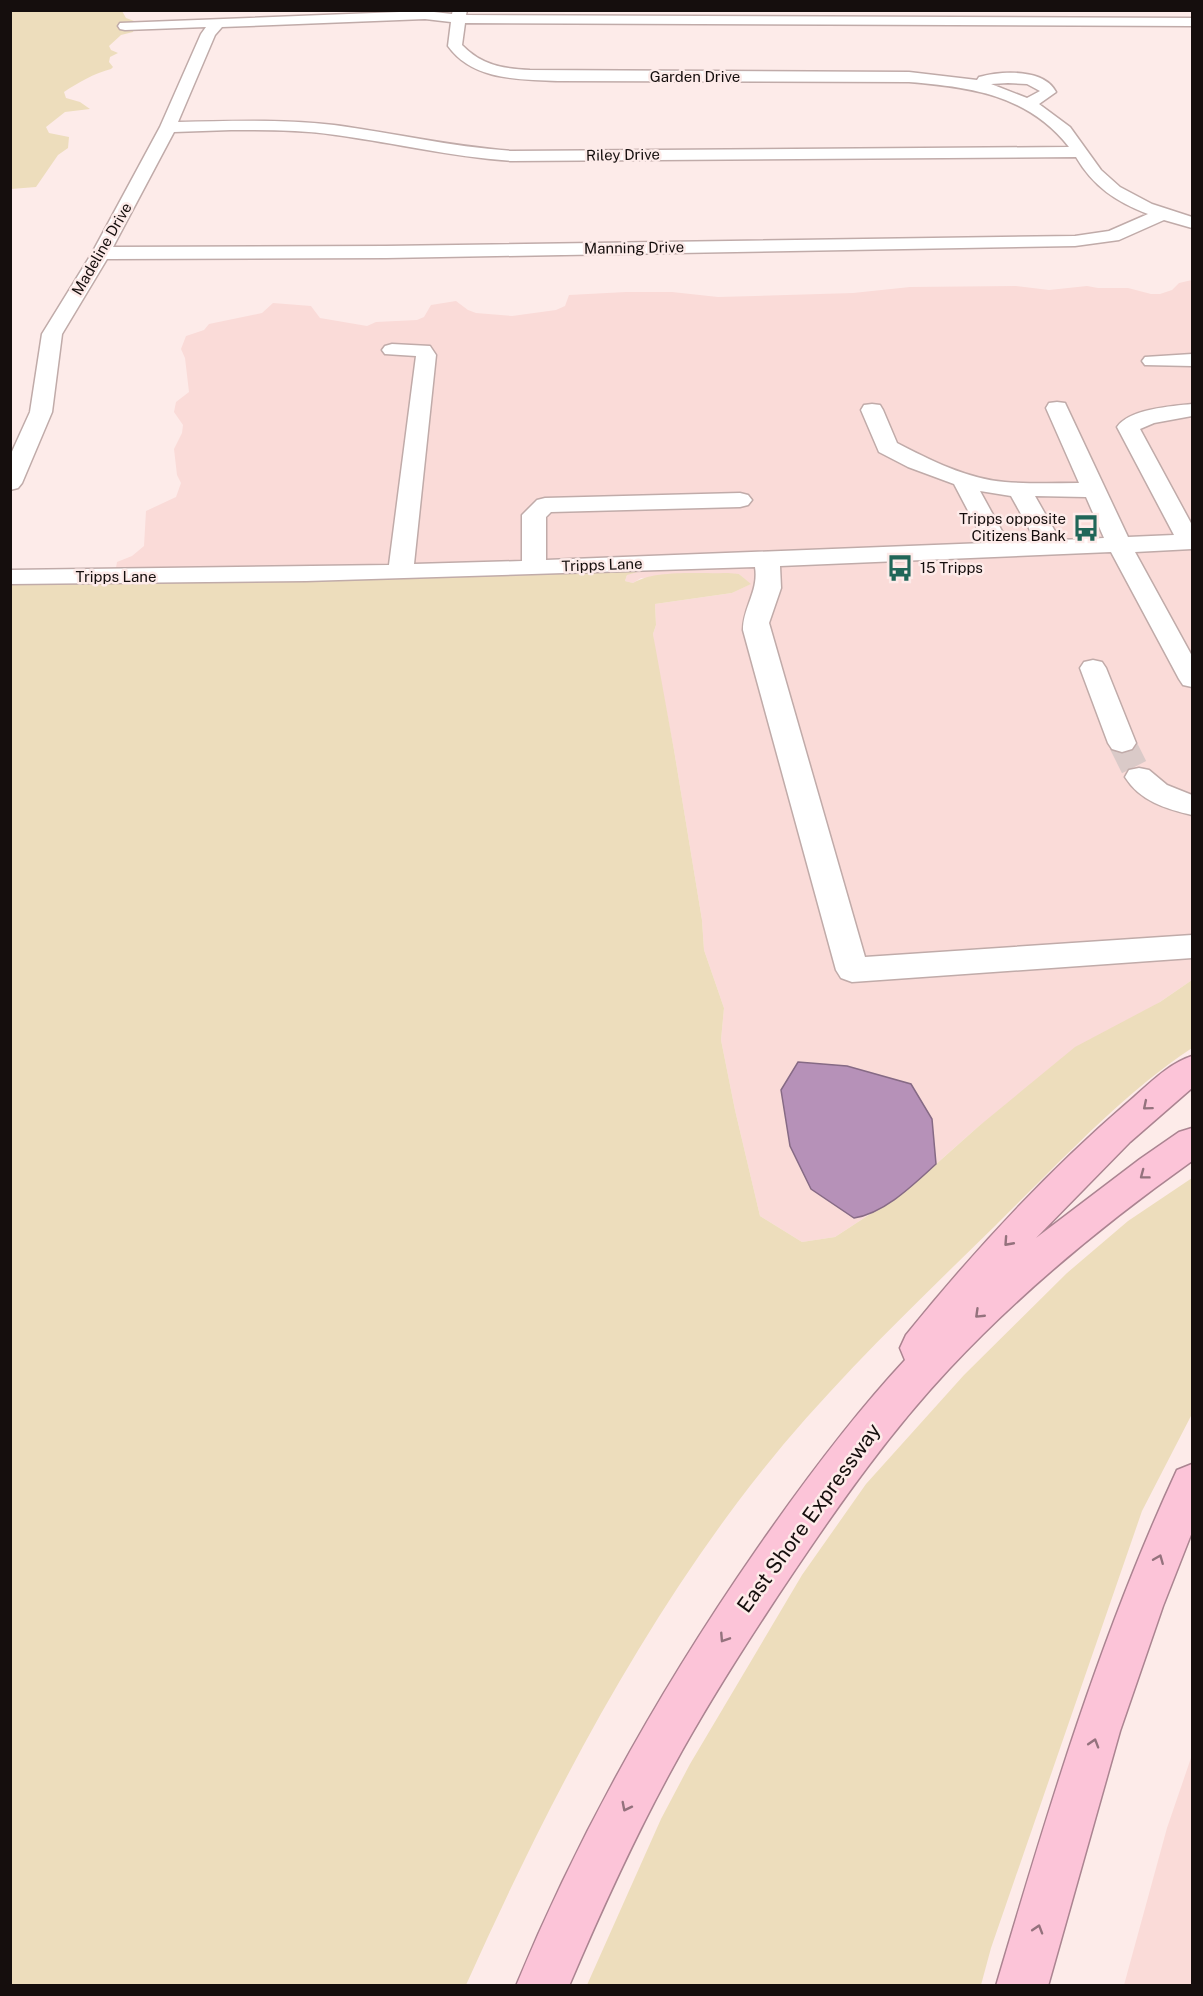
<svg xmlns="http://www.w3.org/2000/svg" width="1203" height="1996" font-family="'Public Sans',sans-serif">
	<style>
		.built { fill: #fadbd8 }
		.green { fill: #edddbc }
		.water { fill: #b691b8; stroke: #866a85; stroke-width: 1.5 }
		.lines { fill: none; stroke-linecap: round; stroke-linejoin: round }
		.minor-tunnel { stroke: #dacac8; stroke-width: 27; stroke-dasharray: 27 14; stroke-linecap: butt }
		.minor-casing { stroke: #c0aba9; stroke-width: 3 }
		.highway-casing { stroke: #ab8491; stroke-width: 3 }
		.minor { fill: #fff; fill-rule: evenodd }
		.highway { fill: #fcc4d8; fill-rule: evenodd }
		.oneway { stroke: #94727d }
		.labels { text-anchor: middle; stroke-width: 5; stroke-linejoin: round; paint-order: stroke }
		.far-street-label { font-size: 15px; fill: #150e0d; stroke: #fdebe9 }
		.far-poi-label { font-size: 15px; fill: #150e0d; stroke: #fdebe9; text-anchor: end }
		.near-street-label { font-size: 21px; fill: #150e0d; stroke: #fdebe9 }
	</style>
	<rect width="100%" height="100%" fill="#fdebe9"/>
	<!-- built -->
	<path class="built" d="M1192 280V980L979 1126 936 1164 932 1119 867 1216 835 1237 802 1242 760 1216 735 1110 721 1040 724 1008 704 950 702 920 674 750 655 651 653 634 656 625 655 604 732 593 750 584 739 574 641 578 633 583 625 581 627 575 114 579 117 562 132 556 144 546 146 511 176 497 181 483 177 475 174 449 182 433 183 425 174 412 176 402 189 392 185 358 181 349 186 336 204 330 209 324 262 313 273 303 311 306 320 318 367 326 376 322 417 320 424 317 431 305 456 301 468 310 476 313 512 316 556 310 565 306 569 295 626 292H672L718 297 853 293 910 287 1016 286 1049 290 1087 286 1098 288H1128L1151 294H1160L1172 290 1179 283Z
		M1192 1755V1985H1124L1167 1828Z"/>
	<!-- green -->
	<path class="green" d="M11 11H122L126 18 137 22 131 25 134 28 133 32 121 35 109 46 111 50 118 53 110 57 109 62 113 67 111 69C93 74 79 82 64 92L66 98 80 102 90 109 65 112 46 127 49 133 69 137 68 148 58 155 36 187 11 189Z
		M661 565 627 575 625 581 633 583C655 569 702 574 728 573L739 574 751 584 732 593 655 604 656 625 653 634 674 750 702 920 704 950 724 1008 721 1040 735 1110 760 1216 802 1242 835 1237 907 1190 979 1126 1075 1047 1160 1002 1192 980V1048C1123 1093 1055 1167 996 1225 905 1314 813 1401 737 1503 627 1650 541 1818 466 1985H11L10 580Z
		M1192 1178V1414L1142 1511 991 1948 981 1985H587L661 1819 690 1764 802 1575 866 1484 964 1375 1067 1273 1128 1221Z"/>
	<!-- water -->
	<path class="water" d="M798 1062 847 1066 911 1084 932 1119 936 1164C913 1185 885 1213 854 1218L811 1189 790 1146 781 1090Z"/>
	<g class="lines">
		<!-- minor-tunnel -->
		<path class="minor-tunnel" d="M1122 743 1139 777"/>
		<defs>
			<path id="minor" d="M453 10H467L466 15 1192 18V26L465 23 462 45C481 65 504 69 530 70L909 72 977 80 979 77C1001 71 1044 68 1056 92L1039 104 1070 127 1101 170 1120 187 1152 204 1192 217V228L1164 220 1119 240 1075 246 386 258 107 259 62 334 52 412 22 483 18 488 10 490V456L30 412 42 334 92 253 160 127 201 34 206 27 125 30 120 29 118 26 120 23 425 11 452 14ZM425 19 451 22 448 46C473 81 519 79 558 81L909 82C971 87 1028 95 1069 147L512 151C452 147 394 133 334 125 283 119 230 121 178 122L215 35 222 27ZM1008 83 1027 84 1040 91 1027 98 991 84ZM231 130C266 130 301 130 336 135 395 143 452 157 512 161L1076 157C1093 186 1116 202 1148 214L1109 231 1075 236 386 246 113 247 174 132Z
				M392 344 430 346 436 355 414 564 522 561V515L537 500 545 498 740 493 748 495 752 500 748 505 740 507 551 512 546 517V560L985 543 954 484 908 467 879 452 861 410 864 405 872 404 880 405 883 410 897 443C930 460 967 479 1005 482 1030 484 1055 483 1079 483L1046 408 1049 403 1057 402 1065 403 1128 537 1174 535 1117 427C1129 409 1172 406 1192 404V416L1154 423 1140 429 1192 525V549L1135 552 1192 656V687L1183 685 1179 679 1111 552 780 566 781 588 769 623 865 957 1192 935V958L852 982 841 978 836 970 743 630C743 607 759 591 755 567L306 581 10 584V570L389 565 416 356 385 354 382 350 385 346ZM980 491 1011 496 1036 541 1008 542ZM1035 496 1086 497 1104 538 1060 540Z
				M1192 354V366L1145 365 1142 361 1145 357Z
				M1093 660 1102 662 1106 668 1136 743 1132 749 1122 752 1112 749 1108 743 1080 668 1084 662Z
				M1139 768 1149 770 1167 785 1192 795V815C1166 809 1140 801 1125 777L1129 770Z"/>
			<path id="highway" d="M1192 1056V1088L1130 1142 1036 1238 1140 1159 1179 1132 1192 1128V1161C1105 1223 1022 1291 949 1369 891 1431 842 1500 795 1570 752 1634 710 1699 673 1767 634 1838 601 1911 569 1986H516C580 1831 662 1686 757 1549 803 1483 851 1418 905 1360L900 1348 906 1335C973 1252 1045 1174 1126 1104 1146 1087 1167 1064 1192 1056Z
				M1192 1464V1532L1163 1606 1120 1731 1048 1986H996C1048 1810 1100 1636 1177 1470Z"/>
		</defs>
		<!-- minor casing -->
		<use href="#minor" class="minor-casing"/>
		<!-- highway casing -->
		<use href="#highway" class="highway-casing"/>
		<!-- minor -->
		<use href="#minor" class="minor"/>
		<!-- highway -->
		<use href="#highway" class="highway"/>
	</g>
	<!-- one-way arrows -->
	<defs><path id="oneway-chevron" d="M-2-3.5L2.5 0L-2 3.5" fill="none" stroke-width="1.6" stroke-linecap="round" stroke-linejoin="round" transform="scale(1.5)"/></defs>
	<g class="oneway">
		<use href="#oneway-chevron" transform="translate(1147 1106) rotate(140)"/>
		<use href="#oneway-chevron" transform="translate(1144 1175) rotate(143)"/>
		<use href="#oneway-chevron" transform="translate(1008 1242) rotate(132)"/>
		<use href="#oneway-chevron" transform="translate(979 1314) rotate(136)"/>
		<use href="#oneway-chevron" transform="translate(1159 1559) rotate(-68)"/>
		<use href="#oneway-chevron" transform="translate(724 1638) rotate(123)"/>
		<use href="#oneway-chevron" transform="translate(1094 1743) rotate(-73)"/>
		<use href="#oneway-chevron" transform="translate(626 1807) rotate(117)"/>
		<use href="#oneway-chevron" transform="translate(1038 1929) rotate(-73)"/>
	</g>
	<!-- icons -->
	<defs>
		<symbol id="bus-bare" viewBox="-9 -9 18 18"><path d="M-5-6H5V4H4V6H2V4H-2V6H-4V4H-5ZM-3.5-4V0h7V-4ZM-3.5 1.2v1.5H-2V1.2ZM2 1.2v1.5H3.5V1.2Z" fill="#206658" stroke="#fdebe9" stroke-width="2.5" paint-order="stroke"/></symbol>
	</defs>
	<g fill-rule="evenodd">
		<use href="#bus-bare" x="1067" y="509" width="38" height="38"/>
		<use href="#bus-bare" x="881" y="549" width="38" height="38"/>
	</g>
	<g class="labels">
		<!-- far-street labels -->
		<g class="far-street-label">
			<text x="695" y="82">Garden Drive</text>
			<text transform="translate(623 155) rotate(-1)" y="5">Riley Drive</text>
			<text transform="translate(634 248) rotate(-1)" y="5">Manning Drive</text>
			<text transform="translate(102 249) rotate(-60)" y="5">Madeline Drive</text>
			<text transform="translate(602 565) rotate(-2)" y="5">Tripps Lane</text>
			<text x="116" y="582">Tripps Lane</text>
		</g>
		<!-- far-poi labels -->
		<g class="far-poi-label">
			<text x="1066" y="524">Tripps opposite<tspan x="1066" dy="17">Citizens Bank</tspan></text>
			<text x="920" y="573" text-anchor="start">15 Tripps</text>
		</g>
		<!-- near-street labels -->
		<g class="near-street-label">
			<text transform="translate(809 1518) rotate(-54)" y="7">East Shore Expressway</text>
		</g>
	</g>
	<!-- border -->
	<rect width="1203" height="1996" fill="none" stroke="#150e0d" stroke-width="24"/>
</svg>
